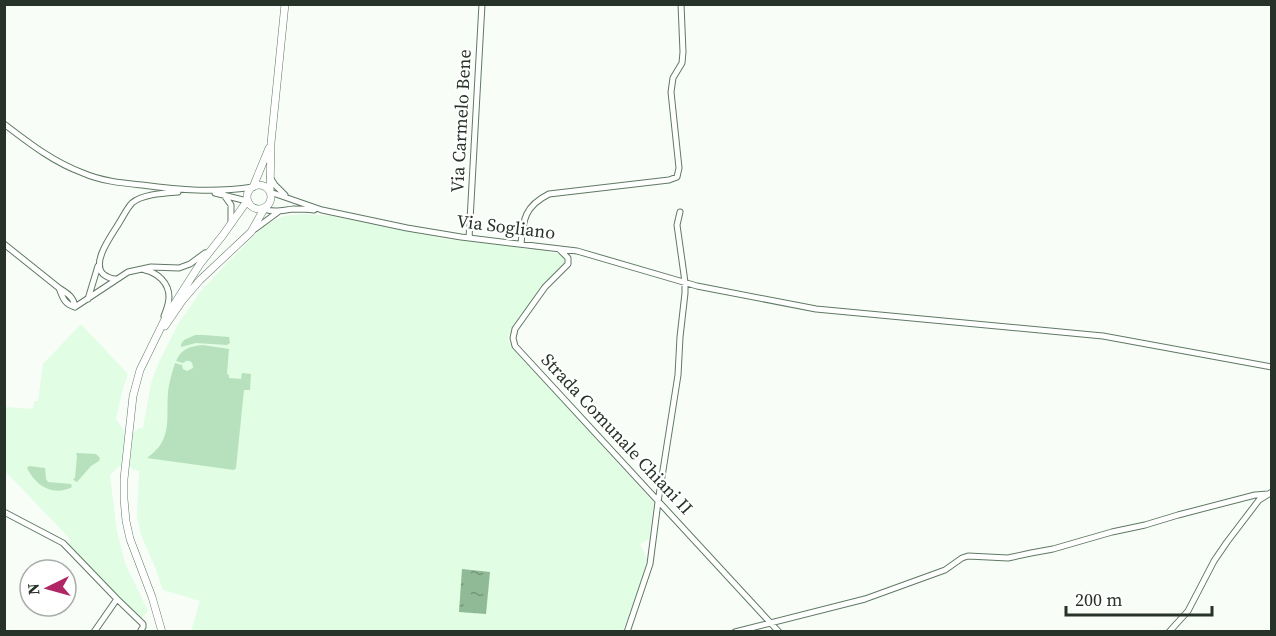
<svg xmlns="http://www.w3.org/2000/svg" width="1276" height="636" font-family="'Source Serif 4',serif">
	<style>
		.built { fill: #e1fde4 }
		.green { fill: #b7e1bd }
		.water { fill: url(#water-ripples) }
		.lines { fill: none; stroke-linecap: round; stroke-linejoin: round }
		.minor-casing { stroke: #5f7963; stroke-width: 7 }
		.major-casing { stroke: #5f7963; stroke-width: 8 }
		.minor { stroke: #fff; stroke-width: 5 }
		.major { stroke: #fff; stroke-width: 7 }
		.labels { text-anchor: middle; stroke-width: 4.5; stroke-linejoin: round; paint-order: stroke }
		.street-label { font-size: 18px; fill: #273228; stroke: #fff }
	</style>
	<defs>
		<pattern id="water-ripples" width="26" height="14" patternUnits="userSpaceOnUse" patternTransform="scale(1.5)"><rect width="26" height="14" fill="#90b996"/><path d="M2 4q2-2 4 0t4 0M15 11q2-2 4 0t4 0" fill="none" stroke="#76977a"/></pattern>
	</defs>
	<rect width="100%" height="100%" fill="#f8fdf8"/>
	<!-- built -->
	<path class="built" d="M303 214 331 216 445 239 517 247 530 250 534 249 549 251V253H558L566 260V263L541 287 510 332 508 339 511 345 654 503 649 539 640 544 647 559 641 582 623 631H191L200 601 163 590 155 567 141 535 137 516 139 471 133 470 129 465 122 464 110 475 117 532 125 563 148 611 141 619 121 601 68 545 71 540 5 471V409L7 407 33 409 34 401H38L43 364 81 324 128 374 122 392 116 419 124 431 134 432 139 428H143L151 383 159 362 178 324 190 307 201 291 229 261 263 227 269 223 284 216Z"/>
	<!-- green -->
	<path class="green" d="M195 335H204L229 337 230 343 227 345 196 343 181 347V344L184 340Z
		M203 345 229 349 227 374 229 375V378L241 379 242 373 251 374 250 390H244L236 468 234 470 147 458C173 440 166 419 168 392 169 382 172 373 175 363L182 365 183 369 187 371 193 368C193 363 191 360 186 361L183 363 176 361C181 349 190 346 203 345Z
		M76 453 96 454 100 458 99 461 91 466 77 482 75 481 73 479 75 478 77 456Z
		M29 466 45 468 46 479 48 482 71 484 72 487C53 497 36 486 27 468Z"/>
	<!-- water -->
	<path class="water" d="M462 569 490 572 486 614 459 612Z"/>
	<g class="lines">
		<defs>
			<path id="minor" d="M4 124C29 143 53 162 83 173 101 181 122 183 142 185 180 190 214 193 253 187
				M270 177 275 185 285 195
				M270 192 322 210 407 228 461 237 577 251 697 286 816 309 1103 336 1272 367
				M215 193 247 201
				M224 195 231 205V224
				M264 209C275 213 283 210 294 209 300 209 307 209 314 210
				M255 229 278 212
				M469 238 482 4
				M4 244 59 288C67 293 74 297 75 307
				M521 244C523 219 525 206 549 194L669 180 677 177 679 168 671 92 673 78 682 63 683 52 681 4
				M560 250 568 258V264L545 287 515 329 513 338 515 346 779 632
				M145 270C158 273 169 283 169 297 169 304 166 311 164 316
				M116 279C111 279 108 278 103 274 91 262 112 235 119 223 123 217 127 208 132 203 142 194 165 193 178 192
				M59 288C63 298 64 304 75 307
				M88 299 98 266
				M75 307 128 272 151 267 179 268 190 264 205 253
				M4 512 63 543 117 599 143 624V627L140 632
				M94 632 117 599
				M627 632 650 564 658 502 678 375 680 337 685 293V282L677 225 680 212
				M735 632 865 599 945 570 962 558 968 556 1008 558 1031 553 1053 549 1112 532 1145 525 1178 515 1255 495 1268 494
				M1169 632 1188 611 1214 561 1227 542 1259 500 1272 492"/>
			<path id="major" d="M247 197a12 12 0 1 1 24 0a12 12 0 1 1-24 0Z
				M253 187 269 148
				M270 191 271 143 285 4
				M165 326 182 301 200 280 251 232 264 209
				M162 632 152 597 130 539 126 521 124 499V479L133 396 140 370 166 317 200 264 223 235 247 201"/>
		</defs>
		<!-- minor casing -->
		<use href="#minor" class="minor-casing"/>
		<!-- major casing -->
		<use href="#major" class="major-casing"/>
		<!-- minor -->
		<use href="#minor" class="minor"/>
		<!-- major -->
		<use href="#major" class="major"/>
	</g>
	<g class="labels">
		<!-- street labels -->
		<g class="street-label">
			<text transform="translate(461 121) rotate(-87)" y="6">Via Carmelo Bene</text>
			<text transform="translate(506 227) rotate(7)" y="6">Via Sogliano</text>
			<text transform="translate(617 434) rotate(47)" y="6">Strada Comunale Chiani II</text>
		</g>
	</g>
	<!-- border -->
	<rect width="1276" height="636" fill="none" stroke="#273228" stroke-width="12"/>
	<!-- north arrow -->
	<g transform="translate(48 588) rotate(265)"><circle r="28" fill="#ffffff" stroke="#a9ada9" stroke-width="1.5"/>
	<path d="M0-4.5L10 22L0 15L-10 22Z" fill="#b12665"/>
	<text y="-9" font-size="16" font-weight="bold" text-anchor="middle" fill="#273228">N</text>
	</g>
	<!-- scale -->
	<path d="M1066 606v9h146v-9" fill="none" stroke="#273228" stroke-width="3"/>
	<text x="1075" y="606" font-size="18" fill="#273228" stroke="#ffffff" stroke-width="4.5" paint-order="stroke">200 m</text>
</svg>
